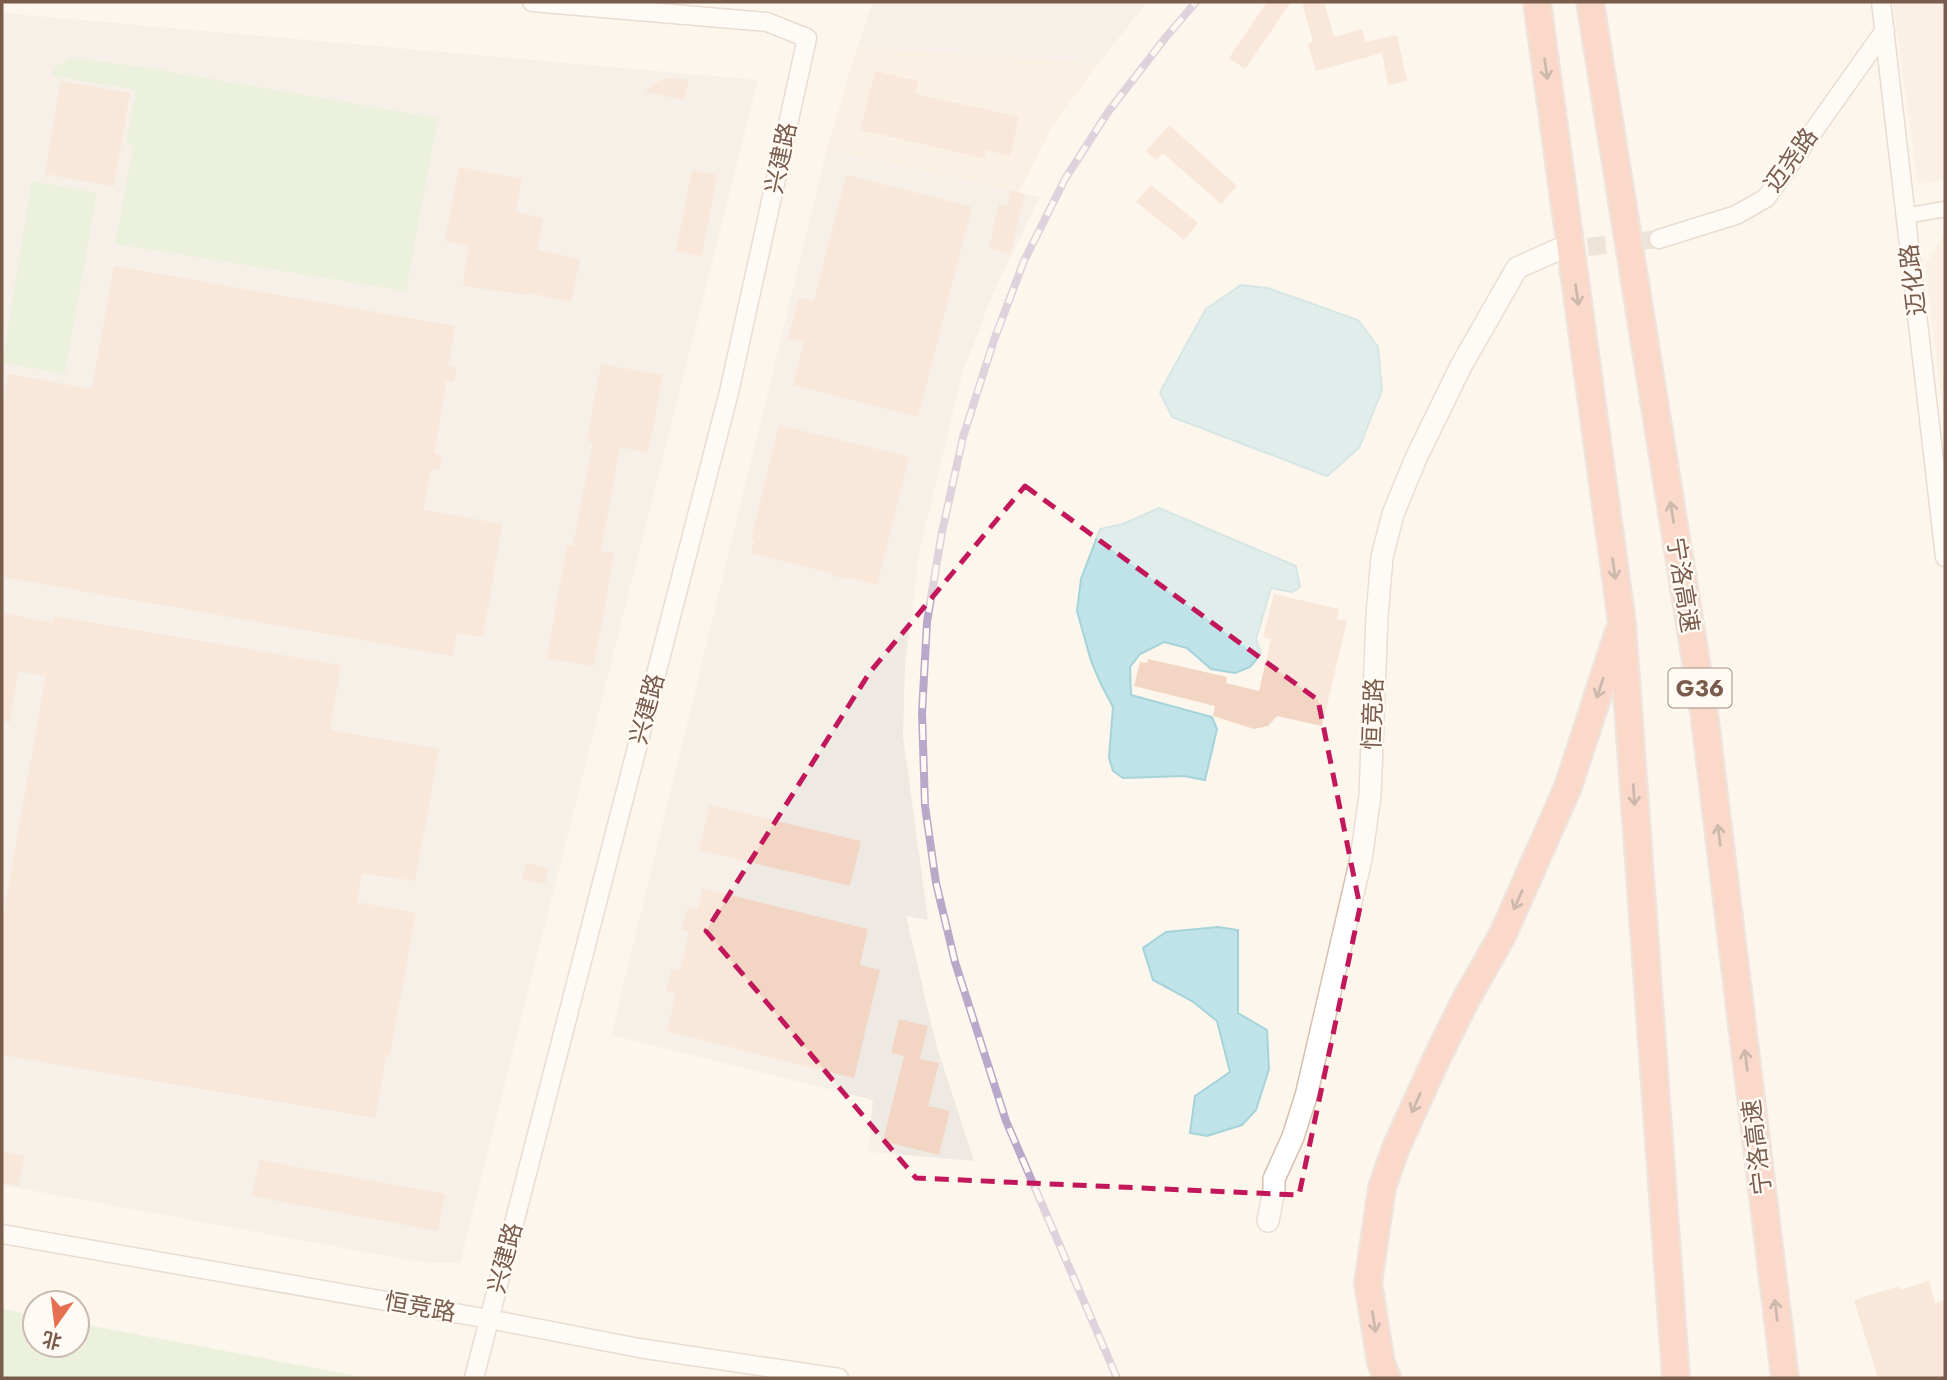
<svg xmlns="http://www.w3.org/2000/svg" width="1947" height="1380" font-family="Jost,'Noto Sans SC',sans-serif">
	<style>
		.residential { fill: #f5e8da }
		.industrial { fill: #efe9e4 }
		.green { fill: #d8ecc9 }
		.water { fill: #bfe3e8; stroke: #a5d3da; stroke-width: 2 }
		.building { fill: #f3d5c3 }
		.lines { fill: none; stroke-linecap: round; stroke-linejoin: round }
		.tertiary-tunnel { stroke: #dcd0c4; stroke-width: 18; stroke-dasharray: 18 9; stroke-linecap: butt }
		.minor-casing { stroke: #d1beb0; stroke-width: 18 }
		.tertiary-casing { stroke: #d1beb0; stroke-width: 21 }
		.secondary-casing { stroke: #d6c0b0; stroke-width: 24 }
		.motorway-casing { stroke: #dad1cd; stroke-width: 30 }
		.minor { stroke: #fff; stroke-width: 14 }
		.tertiary { stroke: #fff; stroke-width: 18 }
		.secondary { stroke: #fff; stroke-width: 21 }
		.motorway { stroke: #f7b7a3; stroke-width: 26 }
		.rail-casing { stroke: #b9a8c9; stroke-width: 8 }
		.rail { stroke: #fffaf3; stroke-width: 5; stroke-dasharray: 16; stroke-linecap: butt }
		.oneway { stroke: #936e5e }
		.marked { fill: none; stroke: #c2185b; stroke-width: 5; stroke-dasharray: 14 9; stroke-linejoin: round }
		.labels { text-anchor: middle; stroke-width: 5; stroke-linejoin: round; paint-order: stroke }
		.shield { fill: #fffaf3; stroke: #a28b7f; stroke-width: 2 }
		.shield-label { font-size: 23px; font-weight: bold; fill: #7a5c4d }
		.street-label { font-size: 24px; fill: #7a5c4d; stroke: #fffaf3 }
	</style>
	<rect width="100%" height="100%" fill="#fdf6ec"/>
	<!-- residential -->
	<path class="residential" d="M1893 2H1945V180L1918 184Z
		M857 47 1099 63 1053 125 1019 192 827 149Z
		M1945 233V427L1925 266Z"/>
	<!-- industrial -->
	<path class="industrial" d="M873 2H1147L1099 63 857 47Z
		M2 13 758 80 460 1263 419 1262 2 1185Z
		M827 149 1040 197 993 293 963 372 920 549 905 665 903 736 928 920 906 916 936 1044 974 1161 868 1152 873 1100 611 1035Z"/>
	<!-- green -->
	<path class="green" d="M70 58 137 66 438 118 406 291 115 244 133 147 126 142 136 90 52 76 54 68Z
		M32 181 97 193 65 374 2 363Z
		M2 1309 35 1315V1345H77V1323L368 1378H2Z"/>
	<!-- water -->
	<path class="water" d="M1241 285 1268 288 1358 320 1378 347 1382 390 1359 448 1327 476 1172 417 1160 392 1206 309Z
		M1159 508 1296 566 1300 587 1292 592 1271 588 1256 639 1261 654 1250 667 1235 673 1211 669 1187 648 1164 642 1140 654 1130 667 1131 695 1212 717 1217 729 1205 780 1184 776 1123 778 1113 771 1109 758 1113 707 1100 682 1091 661 1077 611 1081 579 1100 529 1123 524Z
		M1218 927 1238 930V1013L1267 1030 1269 1069 1256 1110 1242 1125 1207 1136 1190 1133 1195 1096 1230 1072 1217 1021 1192 1001 1153 980 1143 948 1166 932Z"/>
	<!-- building -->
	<path class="building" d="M1267 2H1291L1245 69 1229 58Z
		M1302 2H1324L1334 37 1362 29 1366 42 1397 35 1407 81 1388 85 1382 53 1316 71 1308 44 1313 42Z
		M875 71 918 81 915 94 1019 117 1010 156 986 150 984 158 861 130Z
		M666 78 689 80 684 100 645 92 656 82Z
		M61 81 130 93 114 186 45 174Z
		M1169 125 1237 186 1221 204 1163 153 1156 160 1146 151Z
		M459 167 522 179 515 212 543 218 537 250 580 259 571 302 529 293 528 295 463 286 469 246 445 241Z
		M692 170 717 175 702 256 676 251Z
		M846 175 972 207 918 417 793 385 804 342 788 338 799 298 814 301Z
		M1151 185 1198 223 1184 240 1136 202Z
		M1011 190 1025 194 1010 254 989 248 999 204 1007 206Z
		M114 266 455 326 448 366 457 368 454 382 446 381 434 454 442 455 440 470 431 469 423 510 502 524 483 637 457 633 453 656 2 577V410L8 374 92 389Z
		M601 364 663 375 648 453 620 447 601 551 614 553 594 666 547 658 567 545 573 546 593 442 587 441Z
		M779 425 909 457 877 585 847 577 846 579 833 576 834 574 751 553 754 540 751 539Z
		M1274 594 1339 609 1337 619 1347 621 1322 726 1277 716 1268 726 1254 729 1213 716 1215 706 1134 686 1140 662 1147 663 1148 659 1227 677 1226 683 1259 691 1271 639 1263 637Z
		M2 613 53 623 54 616 341 665 330 730 439 749 415 881 362 873 357 902 416 913 390 1055H386L375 1118 2 1055V922L46 676 18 671 10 722 2 721Z
		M710 805 861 841 850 886 699 850Z
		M526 863 548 868 545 884 522 879Z
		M703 888 868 929 860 965 880 970 854 1078 667 1031 676 994 666 991 672 969 680 971 689 932 681 930 688 907 698 909Z
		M899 1019 928 1026 920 1059 939 1063 928 1106 950 1111 939 1155 883 1141 904 1056 891 1053Z
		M2 1152 25 1156 18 1186 2 1183Z
		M259 1160 445 1194 438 1231 252 1196Z
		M1929 1281 1935 1303 1945 1300V1378H1878L1854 1300 1899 1286 1900 1290Z"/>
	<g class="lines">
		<!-- tertiary-tunnel -->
		<path class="tertiary-tunnel" d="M1561 250 1659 239"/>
		<defs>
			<path id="minor" d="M1905 216 1945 209"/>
			<path id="tertiary" d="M1881 2 1945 557
				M1659 239 1736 215 1766 198 1885 30
				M2 1234 489 1319 639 1348 839 1378
				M474 1378 729 392 807 38 767 22 532 2"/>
			<path id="secondary" d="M1268 1221 1274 1190V1179L1293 1137 1306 1096 1361 859 1370 796 1377 616 1382 557 1393 514 1416 458 1461 366 1517 268 1557 250"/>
			<path id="motorway" d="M1537 2 1622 623 1676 1378
				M1590 2 1704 712 1785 1378
				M1387 1378 1381 1363 1368 1283 1382 1188 1395 1150 1433 1066 1465 1001 1503 934 1568 787 1618 634"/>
		</defs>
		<!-- minor casing -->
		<use href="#minor" class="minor-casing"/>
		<!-- tertiary casing -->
		<use href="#tertiary" class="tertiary-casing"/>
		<!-- secondary casing -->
		<use href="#secondary" class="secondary-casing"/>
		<!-- motorway casing -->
		<use href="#motorway" class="motorway-casing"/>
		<!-- minor -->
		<use href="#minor" class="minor"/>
		<!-- tertiary -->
		<use href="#tertiary" class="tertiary"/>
		<!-- secondary -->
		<use href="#secondary" class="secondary"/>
		<!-- motorway -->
		<use href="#motorway" class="motorway"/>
		<defs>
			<path id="rail" d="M1117 1378 1006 1121 955 962 936 883 925 806 922 713 927 622 942 532 963 437 994 340 1024 261 1065 179 1108 112 1166 37 1196 2"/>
		</defs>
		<!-- rail casing -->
		<use href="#rail" class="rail-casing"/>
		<!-- rail -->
		<use href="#rail" class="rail"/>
	</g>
	<!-- one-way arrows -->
	<defs><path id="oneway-shaft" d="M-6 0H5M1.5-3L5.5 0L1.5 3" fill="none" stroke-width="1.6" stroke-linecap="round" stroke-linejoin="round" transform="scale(1.75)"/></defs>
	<g class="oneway">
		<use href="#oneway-shaft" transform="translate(1546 69) rotate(82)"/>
		<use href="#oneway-shaft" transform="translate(1577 295) rotate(82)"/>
		<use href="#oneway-shaft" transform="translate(1672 512) rotate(-99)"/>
		<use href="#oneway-shaft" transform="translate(1614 569) rotate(82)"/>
		<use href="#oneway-shaft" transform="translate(1600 688) rotate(108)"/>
		<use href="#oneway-shaft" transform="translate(1634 795) rotate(86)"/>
		<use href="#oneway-shaft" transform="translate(1719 835) rotate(-97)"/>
		<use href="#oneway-shaft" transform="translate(1518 900) rotate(114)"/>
		<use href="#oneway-shaft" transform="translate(1746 1060) rotate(-97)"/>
		<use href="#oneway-shaft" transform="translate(1416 1103) rotate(114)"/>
		<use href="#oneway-shaft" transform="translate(1776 1310) rotate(-97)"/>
		<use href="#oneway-shaft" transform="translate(1374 1322) rotate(81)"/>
	</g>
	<!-- marked area -->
	<path d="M0 0H1947V1380H0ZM1025 486 1318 700 1360 907 1299 1195 916 1178 706 931 870 672Z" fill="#fdf6ec" fill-opacity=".55" fill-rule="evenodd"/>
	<path class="marked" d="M1025 486 1318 700 1360 907 1299 1195 916 1178 706 931 870 672Z"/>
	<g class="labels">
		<!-- shield labels -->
		<rect class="shield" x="1668.5" y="668.5" width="63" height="39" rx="5"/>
		<g class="shield-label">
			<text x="1700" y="696">G36</text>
		</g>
		<!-- street labels -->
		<g class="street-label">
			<text transform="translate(781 158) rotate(-78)" y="8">兴建路</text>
			<text transform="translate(1791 160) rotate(-54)" y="8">迈尧路</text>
			<text transform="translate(1913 280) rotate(-97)" y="8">迈化路</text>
			<text transform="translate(1683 585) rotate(81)" y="8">宁洛高速</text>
			<text transform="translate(647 709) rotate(-75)" y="8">兴建路</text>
			<text transform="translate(1373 714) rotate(-88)" y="8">恒竞路</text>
			<text transform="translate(1757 1147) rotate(-97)" y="8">宁洛高速</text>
			<text transform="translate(505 1258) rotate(-75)" y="8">兴建路</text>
			<text transform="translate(420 1307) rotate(10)" y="8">恒竞路</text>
		</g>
	</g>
	<!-- border -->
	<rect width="1947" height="1380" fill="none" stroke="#7a5c4d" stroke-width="7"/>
	<!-- north arrow -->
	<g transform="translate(56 1324) rotate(194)"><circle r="33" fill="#fffaf3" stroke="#cabbb1" stroke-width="2"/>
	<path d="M0-5L12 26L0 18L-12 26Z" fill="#e76f51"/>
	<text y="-10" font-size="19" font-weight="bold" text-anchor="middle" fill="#7a5c4d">北</text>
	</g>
</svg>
